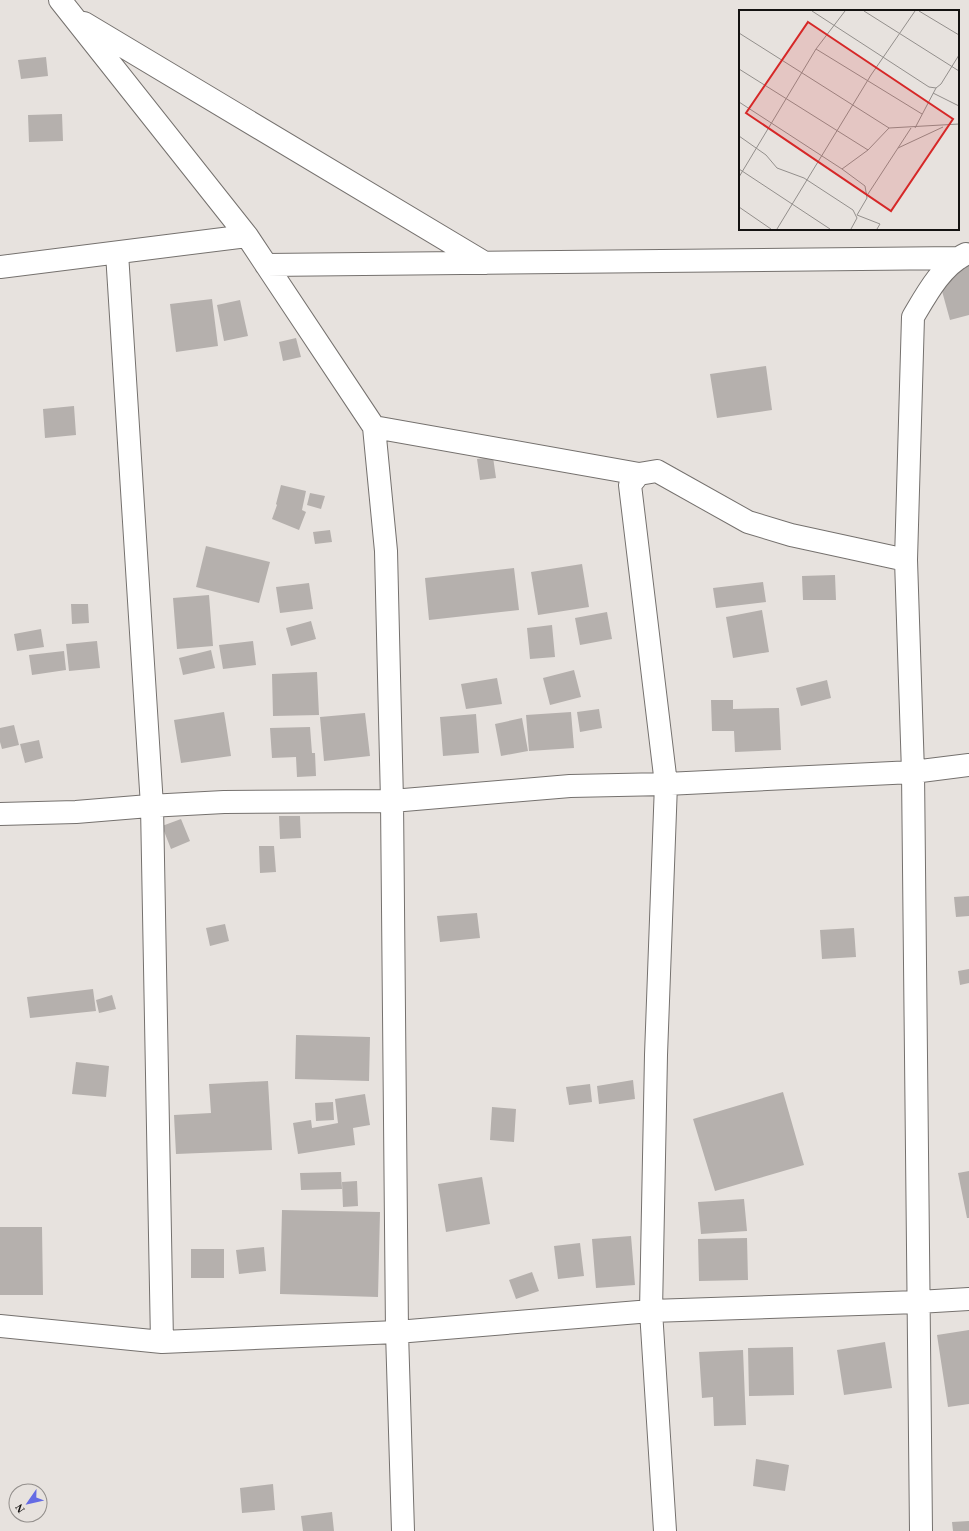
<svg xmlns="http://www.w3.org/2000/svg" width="969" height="1531" font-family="'Times New Roman',serif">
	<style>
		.building { fill: #b5b0ad }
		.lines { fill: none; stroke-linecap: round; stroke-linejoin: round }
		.minor-casing { stroke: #75716e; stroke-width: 24 }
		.minor { stroke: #fff; stroke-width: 22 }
		.inset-road { fill: none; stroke: #938f8c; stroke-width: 1 }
		.view { fill: #d62828; fill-opacity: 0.15; stroke: #d62828; stroke-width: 2 }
		.inset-edge { fill: none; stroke: #141211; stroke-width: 2 }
	</style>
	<rect width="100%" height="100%" fill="#e7e2de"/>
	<!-- building -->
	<path class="building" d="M46 57 48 76 21 79 18 60Z
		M62 114 63 141 29 142 28 115Z
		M969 264V315L950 320 937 273Z
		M212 299 218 346 176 352 170 304Z
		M240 300 248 336 224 341 217 305Z
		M296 338 301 357 283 361 279 342Z
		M766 366 772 410 717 418 710 374Z
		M74 406 76 435 45 438 43 409Z
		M493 457 496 478 480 480 477 459Z
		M281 485 306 491 302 510 306 512 299 530 272 519 277 505 276 504Z
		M310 493 325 496 321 509 307 505Z
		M330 530 332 542 315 544 313 532Z
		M206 546 270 562 259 603 196 587Z
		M582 564 589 607 538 615 531 572Z
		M514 568 519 610 429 620 425 578Z
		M835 575 836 600H803L802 576Z
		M763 582 766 602 716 608 713 588Z
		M309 583 313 609 280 613 276 587Z
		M209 595 213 646 177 649 173 598Z
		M71 604H88L89 623 72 624Z
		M762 610 769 652 733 658 726 617Z
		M607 612 612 639 580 645 575 618Z
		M311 621 316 639 291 646 286 628Z
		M552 625 555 657 530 659 527 628Z
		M41 629 44 647 17 651 14 634Z
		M97 641 100 668 69 671 66 644Z
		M253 641 256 665 223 669 219 645Z
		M211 650 215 668 183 675 179 658Z
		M64 651 66 670 32 675 29 655Z
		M574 670 581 697 550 705 543 678Z
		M317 672 319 715 273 716 272 674Z
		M497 678 502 704 466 709 461 684Z
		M827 680 831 698 801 706 796 688Z
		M711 700H733V709L779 708 781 750 735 752 734 731H712Z
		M599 709 602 728 580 732 577 712Z
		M224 712 231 756 181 763 174 720Z
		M571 712 574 748 529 751 526 715Z
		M365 713 370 756 324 761 320 717Z
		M476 714 479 753 443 756 440 717Z
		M522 718 528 751 501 756 495 724Z
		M14 725 19 745 2 749 0 742V728Z
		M310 727 312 753H315L316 776 297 777 296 757 272 758 270 728Z
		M39 740 43 758 25 763 20 744Z
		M279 816H300L301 838 280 839Z
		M181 819 190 841 171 849 162 826Z
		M259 846H274L276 872 260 873Z
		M969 896V916L956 917 954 897Z
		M477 913 480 938 440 942 437 916Z
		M225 924 229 941 210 946 206 928Z
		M854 928 856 957 822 959 820 930Z
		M969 969V983L960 985 958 971Z
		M93 989 96 1011 30 1018 27 997Z
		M112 995 116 1009 99 1013 96 1000Z
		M296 1035 370 1037 369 1081 295 1079Z
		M76 1062 109 1066 106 1097 72 1094Z
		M633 1080 635 1099 599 1104 597 1086Z
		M268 1081 272 1150 176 1154 174 1115 211 1113 209 1084Z
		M590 1084 592 1102 569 1105 566 1087Z
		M783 1092 804 1165 715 1191 693 1119Z
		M365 1094 370 1125 353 1128 355 1145 298 1154 293 1123 311 1120 312 1128 338 1123 335 1099Z
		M333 1102 334 1120 316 1121 315 1103Z
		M492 1107 516 1109 514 1142 490 1140Z
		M969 1171V1218H967L958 1173Z
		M341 1172 342 1189 301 1190 300 1173Z
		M482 1177 490 1224 446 1232 438 1184Z
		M357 1181 358 1206 343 1207 342 1182Z
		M744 1199 747 1231 701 1234 698 1202Z
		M282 1210 380 1212 378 1297 280 1294Z
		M0 1227H42L43 1295H0Z
		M631 1236 635 1285 596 1288 592 1239Z
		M747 1238 748 1280 699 1281 698 1239Z
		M580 1243 584 1276 558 1279 554 1246Z
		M264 1247 266 1271 239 1274 236 1250Z
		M191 1249H224V1278H191Z
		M532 1272 539 1291 516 1299 509 1280Z
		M969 1330V1404L948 1407 937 1335Z
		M885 1342 892 1388 844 1395 837 1350Z
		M793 1347 794 1395 749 1396 748 1348Z
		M743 1350 746 1425 714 1426 713 1397 702 1398 699 1352Z
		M756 1459 789 1465 785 1491 753 1486Z
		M273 1484 275 1510 242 1513 240 1488Z
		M332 1512 334 1531H303L301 1516Z
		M969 1521V1531H953L952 1522Z"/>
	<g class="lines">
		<defs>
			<path id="minor" d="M60 0 247 236 374 427 386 551 392 801 397 1332 403 1531
				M84 23 485 263
				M117 253 152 806 162 1342
				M266 265 959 258
				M0 267 247 236
				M374 427 639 474
				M906 560 913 317C926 295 942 265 966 254
				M0 814 76 812 149 806 224 802 392 801 570 786 666 784 913 772 969 765
				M0 1326 162 1342 397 1332 651 1311 918 1302 969 1299
				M665 1531 651 1311 656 1055 666 784 630 485 639 474 657 471 748 522 791 535 906 560 913 772 921 1531"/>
		</defs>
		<!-- minor casing -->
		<use href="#minor" class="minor-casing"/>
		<!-- minor -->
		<use href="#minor" class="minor"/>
	</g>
	<!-- overview -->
	<g transform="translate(739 10)">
		<rect width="220" height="220" fill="#e7e2de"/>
		<path class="inset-road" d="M73 1 190 77 197 78 202 74 220 45M125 1 220 61M180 1 220 25M0 23 150 118 220 114M77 39 183 104M0 59 129 140 103 159 0 92M194 83 220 96M176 118 197 78M0 126 27 145 38 158 65 168 114 200 118 208 112 219M159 138 204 117M129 140 150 118M0 159 91 219M103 159 126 176 128 188 118 205 141 214 138 219M0 167 77 39 106 1M129 184 172 118M0 197 32 219M38 219 132 65 176 1"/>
		<path class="view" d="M69 12 214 109 152 201 7 103Z"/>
		<rect width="220" height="220" class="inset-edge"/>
	</g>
	<!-- north arrow -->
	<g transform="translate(28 1503) rotate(236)"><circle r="19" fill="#e7e2de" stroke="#938f8c"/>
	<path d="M0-3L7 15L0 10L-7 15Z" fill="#646be4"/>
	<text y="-6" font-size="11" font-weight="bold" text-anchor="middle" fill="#141211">N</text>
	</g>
</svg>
